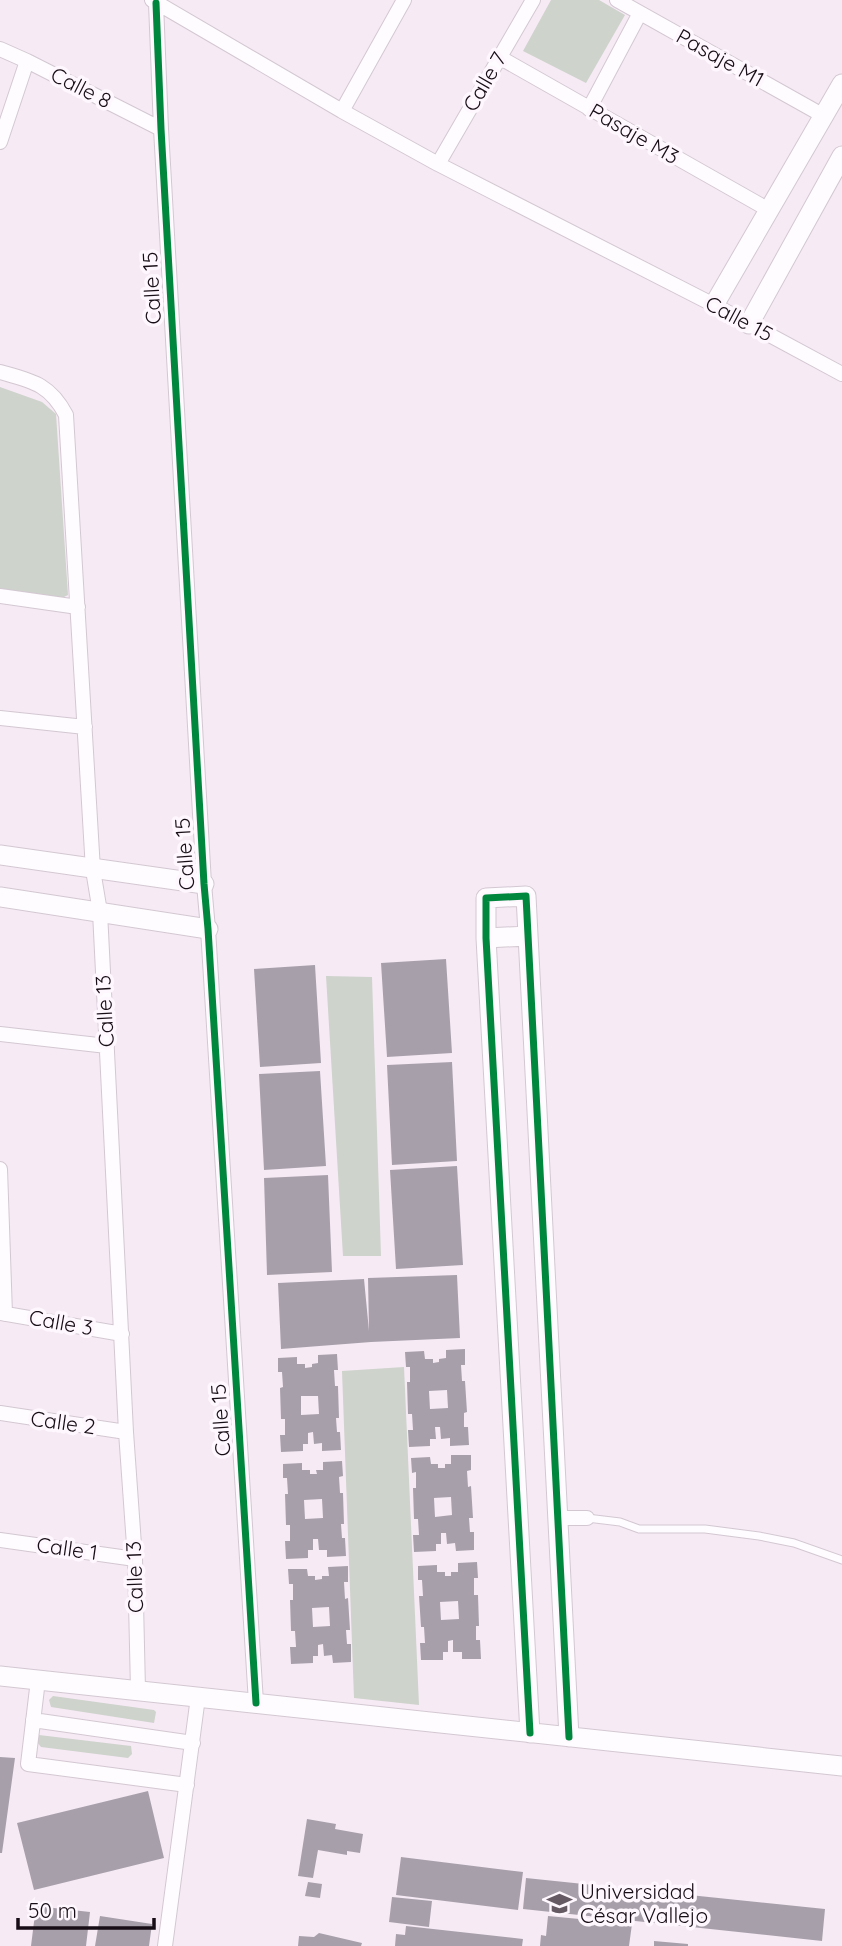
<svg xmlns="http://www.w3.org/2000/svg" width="842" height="1946" font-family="Quicksand,sans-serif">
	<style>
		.green { fill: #ced3cc }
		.building { fill: #a7a0ab; fill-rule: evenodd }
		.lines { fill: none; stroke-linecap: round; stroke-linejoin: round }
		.service-casing { stroke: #d3c8d2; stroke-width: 9 }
		.minor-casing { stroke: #d3c8d2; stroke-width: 16 }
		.tertiary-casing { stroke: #d3c8d2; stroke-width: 21 }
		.service { stroke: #fefcfe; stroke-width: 7 }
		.minor { stroke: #fefcfe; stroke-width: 14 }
		.tertiary { stroke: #fefcfe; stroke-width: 19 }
		.cycleway-casing { stroke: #fef7fd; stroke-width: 11 }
		.cycleway { stroke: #00873e; stroke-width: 7 }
		.labels { text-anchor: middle; stroke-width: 7; stroke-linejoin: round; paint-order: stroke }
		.street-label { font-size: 21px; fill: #170d16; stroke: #fef7fd }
		.poi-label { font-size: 21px; fill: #170d16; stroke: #fef7fd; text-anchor: start }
	</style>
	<rect width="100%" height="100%" fill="#f6eaf5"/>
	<!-- green -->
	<path class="green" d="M551 0H599L625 15 586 83 523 51Z
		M0 387 42 402 56 414 68 595 60 599 0 589Z
		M326 976 372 977 381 1256H343Z
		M404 1367 419 1705 354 1698 342 1371Z
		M53 1696 154 1710 156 1712 154 1723 51 1707 49 1700Z
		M39 1735 131 1746 132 1754 128 1758 41 1747 37 1742Z"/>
	<!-- building -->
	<path class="building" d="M446 959 452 1053 387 1057 381 963Z
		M315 965 321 1063 260 1067 254 969Z
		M452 1062 457 1161 392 1165 387 1065Z
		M320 1071 326 1166 264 1170 259 1074Z
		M457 1166 463 1265 396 1269 390 1170Z
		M328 1175 332 1272 267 1275 264 1178Z
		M457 1275 460 1338 371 1342 281 1349 278 1283 364 1279 369 1331 368 1278Z
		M465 1349V1365H461L462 1381H465L467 1412 464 1413V1427H468L469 1445 450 1446V1438L441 1439 440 1427H435L436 1439H430V1446L409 1447 408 1430H413L412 1414H408L407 1382H410V1367H406L405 1352 424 1351 425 1359H433V1363L439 1362V1359L446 1358V1350ZM447 1390 448 1408 430 1409 429 1391Z
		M337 1354 338 1370H334L335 1386H338L339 1418H336L337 1432H340L341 1450 322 1451V1443L314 1444 313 1432 308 1433V1444H303V1451L281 1452 280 1435H285V1419H281L280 1388 283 1387 282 1372H278V1358L297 1357V1364H305V1368L312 1367V1364L318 1363V1355ZM301 1396H318L319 1414 301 1415Z
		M451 1455H471V1470L467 1471 468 1487 471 1486 473 1518H469L470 1532H474V1550L456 1551 455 1543 447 1544 446 1533H441V1544H436V1551L414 1552 413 1535H419L418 1519H414L413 1488H416V1472L412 1473 411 1458 430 1457 431 1464H438V1468H445V1464H451ZM451 1497 452 1515 435 1517 434 1498Z
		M342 1461 343 1476 339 1477 340 1493H343L344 1524H341L342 1538H345L346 1556 327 1557V1550H319L318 1539H313V1550H308V1558L286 1559 285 1541H290V1525H286L285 1494H288L287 1478H283V1464L302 1463V1470H310V1474H317L316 1470H323V1462ZM322 1499 323 1518 305 1519 304 1500Z
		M477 1562 478 1578H474V1595H478L479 1626H476V1640H480L481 1659H462V1652H453V1640L448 1641V1652H443V1660H421L420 1643H425L424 1627H421L419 1596H423L422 1580H418V1566L437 1565V1572H445V1576H451V1572H458V1563ZM458 1601 459 1619 441 1620 440 1602Z
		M348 1566V1582H344L345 1599 348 1598 350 1630H346L347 1644H351V1662L333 1663 332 1655 324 1656 323 1644 318 1645V1656H313V1663L291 1664 290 1647H296L295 1631H291L290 1600H293V1584H289L288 1569H307L308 1576H315V1580L322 1579V1576H329L328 1567ZM329 1607 330 1626 313 1627 312 1608Z
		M0 1757 15 1758 2 1853H0Z
		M148 1791 164 1858 34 1890 17 1823Z
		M307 1819 336 1824 335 1829 363 1834 360 1853 347 1851V1855L318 1850 313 1878 298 1876Z
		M401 1857 523 1872 518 1910 396 1895Z
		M526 1878 825 1909 822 1941 523 1909Z
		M308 1882 322 1884 320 1898 305 1896Z
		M392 1897 432 1901 429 1927 389 1922Z
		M36 1906 90 1912 86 1946H31Z
		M100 1916 152 1924 149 1946H95Z
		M548 1916 632 1924 629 1946H540L541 1935 546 1936Z
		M406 1926 523 1939 522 1946H395L396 1934 405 1935Z
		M319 1933 362 1943 361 1946H298L299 1936 314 1937Z
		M654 1941 688 1944V1946H654Z"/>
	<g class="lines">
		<defs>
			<path id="service" d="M587 1518 620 1522 639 1529H705L759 1536 794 1543 842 1560"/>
			<path id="minor" d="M152 0 342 111 438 164 714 305 842 374
				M617 0 824 116
				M156 3 161 129 204 884 208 929 256 1703
				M0 49 27 61 161 129
				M499 57 769 210
				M589 109 640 13
				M342 111 404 0
				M0 142 27 61
				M438 164 533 0
				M0 372C32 381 50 384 66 415L93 870 100 912 126 1432 135 1559 138 1690
				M0 596 78 607
				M0 718 85 727
				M0 1034 107 1046
				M0 1169 5 1314
				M0 1313 122 1334
				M0 1413 126 1432
				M558 1518H587
				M0 1540 135 1559
				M38 1680 28 1764 187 1785
				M33 1720 193 1743
				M165 1946 198 1697"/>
			<path id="tertiary" d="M714 305 842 84
				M749 324 842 156
				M0 855 204 884
				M0 897 208 929
				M486 938 528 936
				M0 1676 842 1766
				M530 1733 486 938V898L526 896 569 1737"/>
		</defs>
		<!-- service casing -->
		<use href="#service" class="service-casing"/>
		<!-- minor casing -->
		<use href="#minor" class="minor-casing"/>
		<!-- tertiary casing -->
		<use href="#tertiary" class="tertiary-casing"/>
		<!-- service -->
		<use href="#service" class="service"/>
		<!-- minor -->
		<use href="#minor" class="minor"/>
		<!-- tertiary -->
		<use href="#tertiary" class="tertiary"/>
		<defs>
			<path id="cycleway" d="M156 3 161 129 204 884 208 929 256 1703
				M530 1733 486 938V898L526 896 569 1737"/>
		</defs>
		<!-- cycleway casing -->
		<use href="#cycleway" class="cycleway-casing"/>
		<!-- cycleway -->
		<use href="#cycleway" class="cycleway"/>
	</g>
	<!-- icons -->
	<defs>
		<symbol id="university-bare" viewBox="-9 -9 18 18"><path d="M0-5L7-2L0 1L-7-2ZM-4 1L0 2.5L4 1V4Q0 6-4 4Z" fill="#655a64" stroke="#fef7fd" stroke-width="2.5" paint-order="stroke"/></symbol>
	</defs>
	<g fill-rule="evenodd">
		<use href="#university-bare" x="542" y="1886" width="35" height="35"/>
	</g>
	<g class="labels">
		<!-- street labels -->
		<g class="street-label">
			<text transform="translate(720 58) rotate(29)" y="7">Pasaje M1</text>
			<text transform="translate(485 82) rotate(-60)" y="7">Calle 7</text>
			<text transform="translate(81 88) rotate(27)" y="7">Calle 8</text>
			<text transform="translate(634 134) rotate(30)" y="7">Pasaje M3</text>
			<text transform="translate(152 288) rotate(-93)" y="7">Calle 15</text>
			<text transform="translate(739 319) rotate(28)" y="7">Calle 15</text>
			<text transform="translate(185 854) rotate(-94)" y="7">Calle 15</text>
			<text transform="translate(105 1011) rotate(-93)" y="7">Calle 13</text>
			<text transform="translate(61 1323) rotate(10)" y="7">Calle 3</text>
			<text transform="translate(221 1420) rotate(-94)" y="7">Calle 15</text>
			<text transform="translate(63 1423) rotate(8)" y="7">Calle 2</text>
			<text transform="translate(67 1549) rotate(8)" y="7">Calle 1</text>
			<text transform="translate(135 1577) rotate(-92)" y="7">Calle 13</text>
		</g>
		<!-- poi labels -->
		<g class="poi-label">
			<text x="580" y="1899">Universidad<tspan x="580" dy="24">César Vallejo</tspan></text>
		</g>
	</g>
	<!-- scale -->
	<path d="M18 1918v10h136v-10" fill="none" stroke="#170d16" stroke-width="3.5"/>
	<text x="28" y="1918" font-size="21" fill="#170d16" stroke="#fef7fd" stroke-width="5" paint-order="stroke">50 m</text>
</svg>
